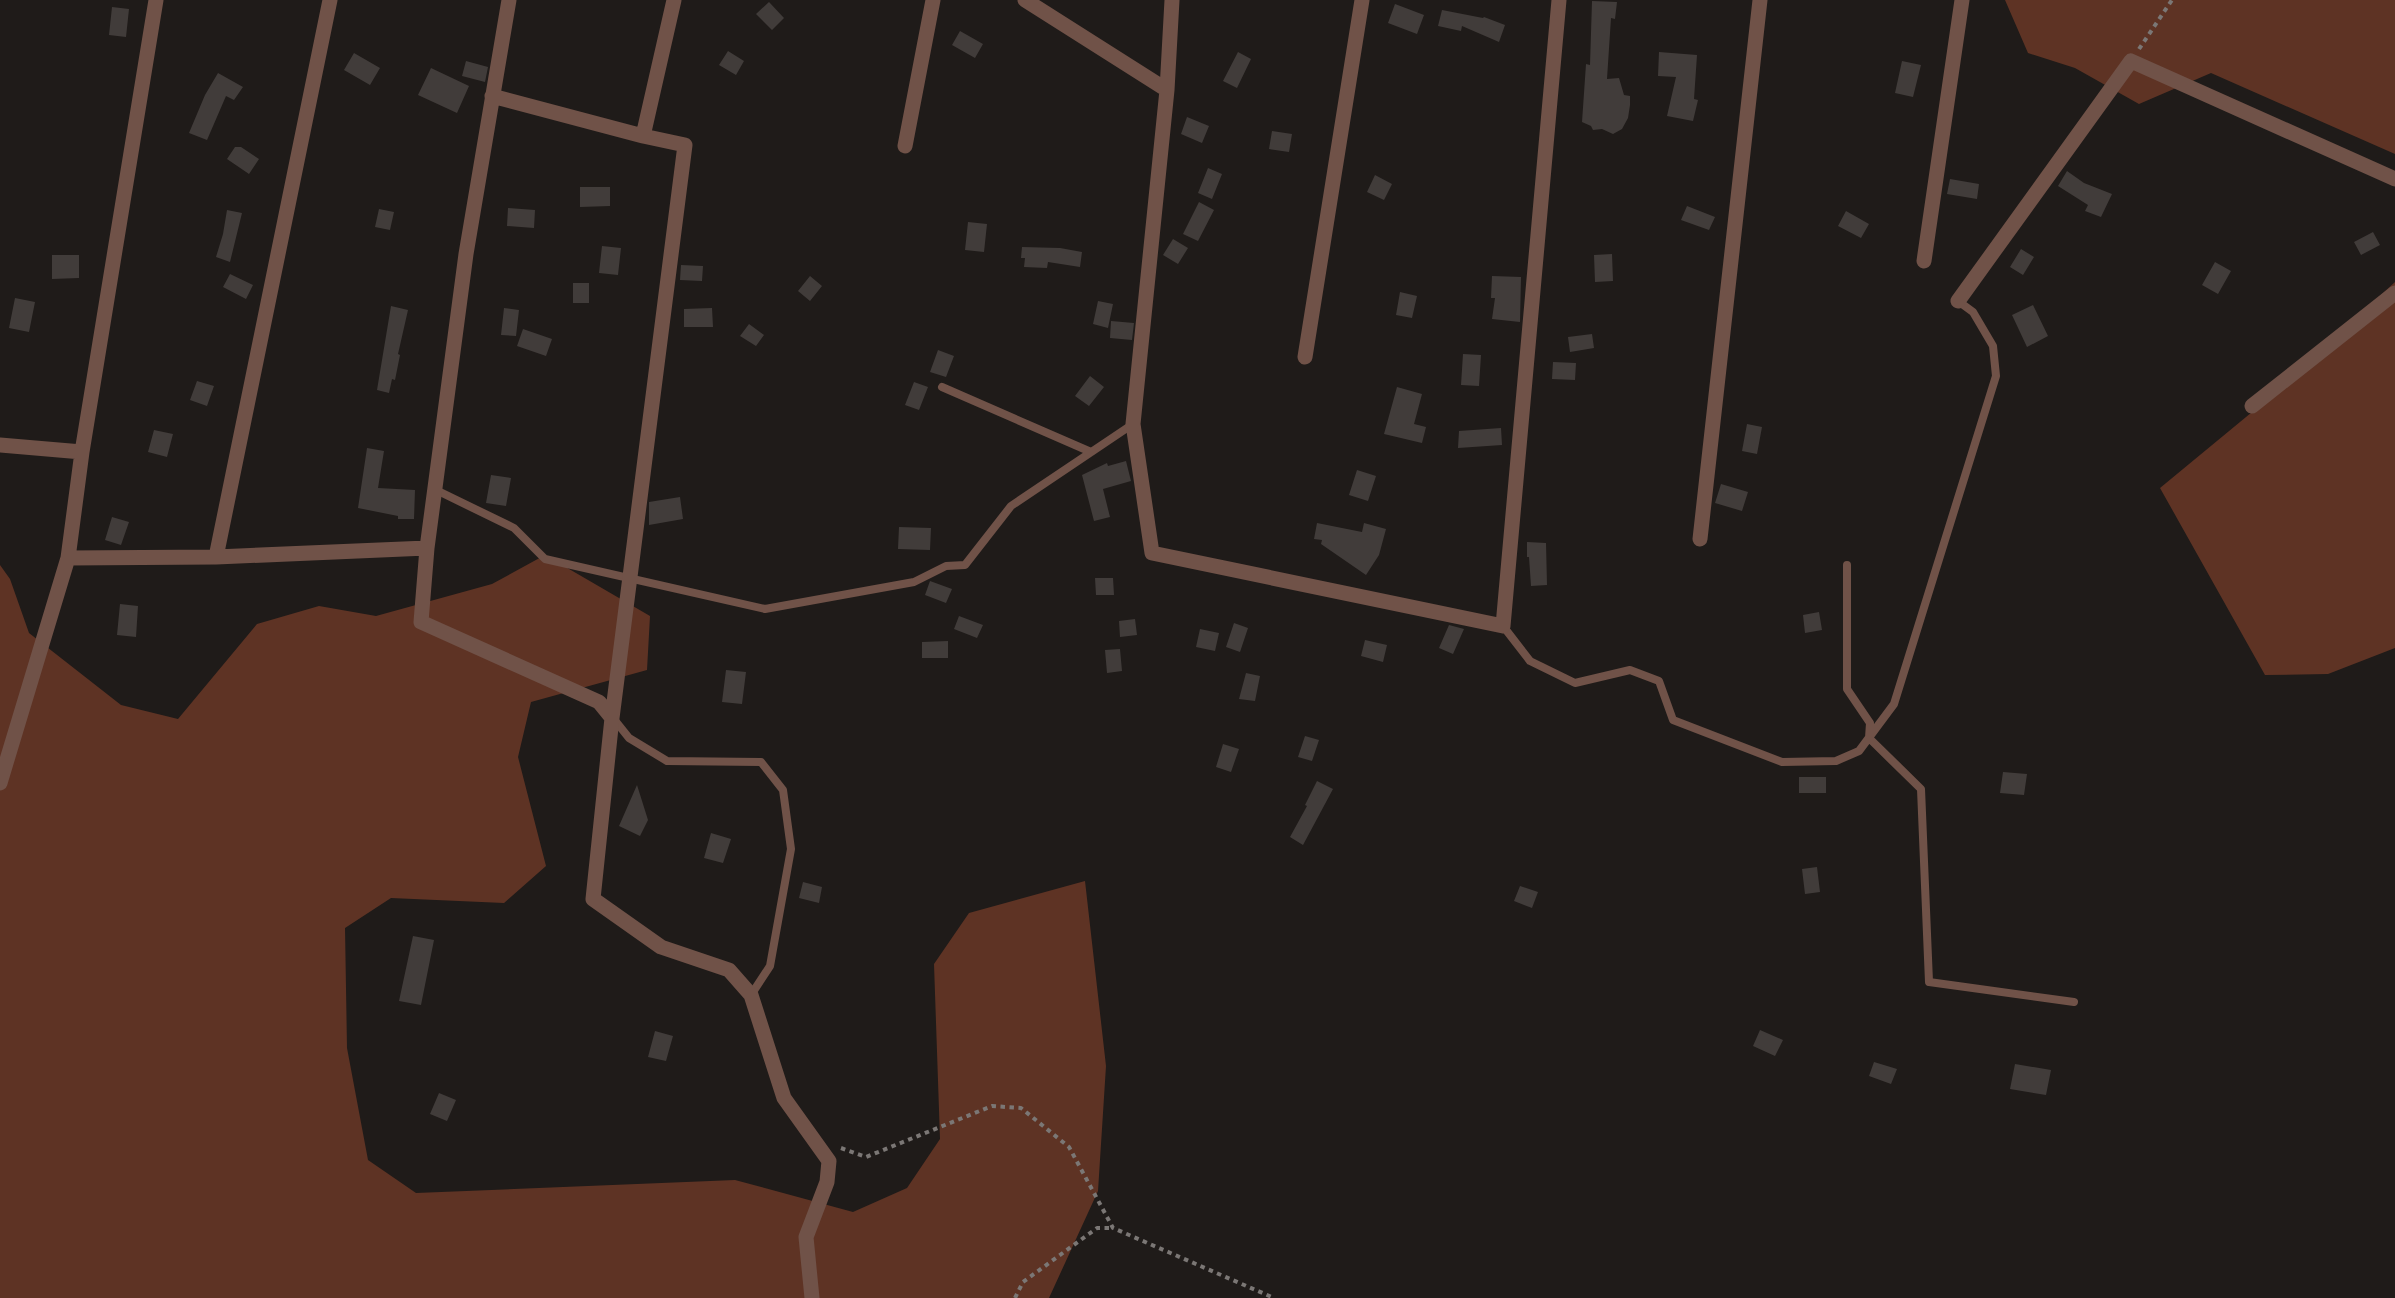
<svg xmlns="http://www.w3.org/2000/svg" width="2395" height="1298" font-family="Cabin,sans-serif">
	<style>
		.green { fill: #5e3324 }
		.building { fill: #413c3a }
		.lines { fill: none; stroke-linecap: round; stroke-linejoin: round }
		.path { stroke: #7b7775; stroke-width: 4; stroke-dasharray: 4.5 4.5; stroke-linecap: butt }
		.lane { stroke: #705248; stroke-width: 8 }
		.street { stroke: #705248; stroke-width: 15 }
	</style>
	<rect width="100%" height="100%" fill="#1f1b19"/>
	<!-- green -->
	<path class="green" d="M2005 0H2395V154L2211 73 2139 104 2075 68 2028 53Z
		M2395 282V648L2328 674 2265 675 2160 488 2263 403Z
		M545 555 650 616 647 670 531 702 518 757 546 866 504 903 391 898 345 928 347 1048 368 1160 416 1193 735 1180 853 1212 907 1188 940 1139 934 964 969 913 1085 881 1106 1066 1098 1191 1049 1298H0V565L10 579 29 633 121 705 178 719 257 624 319 606 376 616 492 584Z"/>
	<!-- building -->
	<path class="building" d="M1592 1 1617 2 1615 19 1611 18 1607 79 1619 78 1624 95 1630 96V105L1628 118 1622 129 1613 134 1602 129 1593 130 1591 126 1582 122 1586 64 1590 65Z
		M769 2 784 18 772 30 756 14Z
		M1395 4 1424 15 1417 34 1388 23Z
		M112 7 129 9 126 37 109 35Z
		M1442 10 1483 18 1484 17 1505 25 1499 42 1462 26 1461 31 1438 26Z
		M960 31 983 44 975 58 952 45Z
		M728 51 744 61 736 75 719 65Z
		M1238 52 1251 59 1237 88 1223 81Z
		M1659 52 1697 55 1694 99 1698 100 1693 121 1667 116 1676 77 1658 76Z
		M354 53 380 68 370 85 344 70Z
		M466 61 488 67 485 82 462 76Z
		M1902 61 1921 65 1913 97 1895 93Z
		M431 68 469 86 457 113 418 95Z
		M218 73 243 87 234 100 226 96 207 140 189 133 205 95Z
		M1187 117 1209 126 1202 143 1181 134Z
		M1272 131 1292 134 1289 152 1269 149Z
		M235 147H241L259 159 249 174 227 159Z
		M1208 168 1222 174 1212 199 1198 193Z
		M2067 171 2084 183 2112 194 2101 217 2085 211 2088 205 2058 186Z
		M1375 175 1392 184 1384 200 1367 192Z
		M1950 179 1979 184 1977 199 1947 194Z
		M580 187H610V206L580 207Z
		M1199 202 1214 210 1198 241 1183 234Z
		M1687 206 1715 217 1709 230 1681 220Z
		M508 208 535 210 534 228 507 226Z
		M379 209 394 212 390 230 375 227Z
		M227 210 242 213 230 262 216 257 223 234Z
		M1846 211 1869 224 1861 238 1838 226Z
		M968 222 987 224 984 252 965 250Z
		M2373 232 2380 245 2361 255 2354 242Z
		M1173 239 1188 248 1178 264 1163 255Z
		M602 246 621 248 618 275 599 273Z
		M1022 247 1060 248 1082 252 1080 267 1048 262 1047 268 1024 267 1025 258H1021Z
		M2021 249 2034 257 2023 275 2010 267Z
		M1612 254 1613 281 1595 282 1594 255Z
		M52 255H79V278L52 279Z
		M2215 262 2231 271 2218 294 2202 285Z
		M681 265 703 266 702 281 680 280Z
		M230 274 253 285 246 299 223 287Z
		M810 276 822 286 810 301 798 291Z
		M1492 276 1521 277 1520 322 1492 319 1495 298H1491Z
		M573 283H589V303H573Z
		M1400 292 1417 296 1412 318 1396 315Z
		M15 298 35 302 29 332 9 328Z
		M1098 301 1113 304 1108 328 1093 324Z
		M2033 305 2048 336 2027 347 2012 315Z
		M391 306 408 310 398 354 400 355 395 380 392 379 389 393 377 390Z
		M504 308 519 310 516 336 501 335Z
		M712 308 713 327H684V309Z
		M1111 321 1134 323 1132 340 1110 338Z
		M749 324 764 335 756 346 740 336Z
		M523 329 552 339 546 356 517 346Z
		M1592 334 1594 348 1570 352 1568 337Z
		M938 350 954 356 946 377 930 372Z
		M1463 354 1481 355 1479 386 1461 385Z
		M1553 362 1576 363 1575 380 1552 379Z
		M1090 376 1104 387 1089 406 1075 396Z
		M197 381 214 386 207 406 190 400Z
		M914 382 928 387 919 410 905 405Z
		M1397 387 1422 394 1414 424 1426 427 1422 443 1384 434Z
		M1747 424 1762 427 1757 454 1742 451Z
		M1501 428 1502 445 1458 448 1459 431Z
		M154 430 173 434 167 457 148 452Z
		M367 448 384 451 378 488 415 490 414 519H398V516L358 508Z
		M1126 461 1131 481 1103 489 1110 517 1094 521 1082 475 1107 463 1108 466Z
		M1357 470 1376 476 1368 501 1349 495Z
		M491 475 511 478 506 506 486 503Z
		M1721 484 1748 492 1742 511 1715 503Z
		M680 497 683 519 649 525V502Z
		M112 517 129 522 121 545 105 540Z
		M1317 523 1362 532 1364 523 1386 529 1379 555 1366 575 1321 544 1322 540 1314 539Z
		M899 527 931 528 930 550 898 549Z
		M1527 542 1546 543 1547 585 1531 586 1529 557H1527Z
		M1095 578H1113L1114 595H1096Z
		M930 581 952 589 946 603 925 595Z
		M120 604 138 606 136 637 117 635Z
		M1819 612 1822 630 1805 633 1803 615Z
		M959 616 983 625 977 638 954 629Z
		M1135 619 1137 635 1120 637 1119 621Z
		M1234 623 1248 628 1240 652 1226 647Z
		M1449 625 1464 629 1453 654 1439 648Z
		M1200 629 1219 633 1215 651 1196 647Z
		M1365 640 1387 645 1383 662 1361 656Z
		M948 641V658H922V642Z
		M1120 649 1122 671 1107 673 1105 650Z
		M726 670 746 672 742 704 722 702Z
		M1246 673 1260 676 1255 701 1239 699Z
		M1305 736 1319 740 1312 761 1298 757Z
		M1223 744 1239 749 1231 772 1216 767Z
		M2003 772 2027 774 2024 795 2000 793Z
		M1799 777H1826V793H1799Z
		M1317 781 1333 789 1303 845 1290 837 1307 806 1305 805Z
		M637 785 648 820 640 836 619 826Z
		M711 833 731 839 723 863 704 858Z
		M1817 867 1820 892 1805 894 1802 869Z
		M803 882 822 887 819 903 799 898Z
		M1520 886 1538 892 1532 908 1514 901Z
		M413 936 434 940 421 1005 399 1001Z
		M1760 1030 1783 1040 1775 1056 1753 1046Z
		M655 1031 673 1036 666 1061 648 1057Z
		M1874 1062 1897 1069 1891 1084 1869 1076Z
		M2015 1064 2051 1070 2046 1095 2010 1089Z
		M439 1093 456 1100 447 1121 430 1114Z"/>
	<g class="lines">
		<!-- path -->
		<path class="path" d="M2139 49 2172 0
			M841 1148 866 1157 992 1106 1021 1108 1069 1147 1113 1228 1274 1298
			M1015 1298 1023 1282 1097 1228H1113"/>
		<!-- lane -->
		<path class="lane" d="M942 387 1091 452
			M434 489 514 528 545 559 765 609 914 582 946 566 965 565 1011 506 1133 424
			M1847 565V689L1870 723 1869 738 1921 789 1929 982 2074 1002
			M1503 626 1530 661 1575 683 1630 670 1659 681 1673 720 1782 762 1836 761 1859 751 1894 704 1996 376 1993 346 1973 312 1958 301
			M613 718 629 738 667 761 761 762 783 790 791 849 770 966 751 995"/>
		<!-- street -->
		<path class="street" d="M509 0 466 254 427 548 421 622 599 702 612 718
			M1025 0 1167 90
			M1172 0 1167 90 1133 424 1152 553 1503 626 1559 0
			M492 96 643 136 685 145 612 718 593 899 661 947 729 970 751 995 784 1098 829 1161 827 1182 806 1237 812 1298
			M643 136 674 0
			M905 146 933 0
			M1924 261 1962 0
			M1958 301 2131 61 2395 179
			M1305 357 1362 0
			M2252 406 2395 293
			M0 445 82 452
			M1700 539 1760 0
			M216 557 330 0
			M68 558 216 557 427 548
			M0 783 68 558 82 452 156 0"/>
	</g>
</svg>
